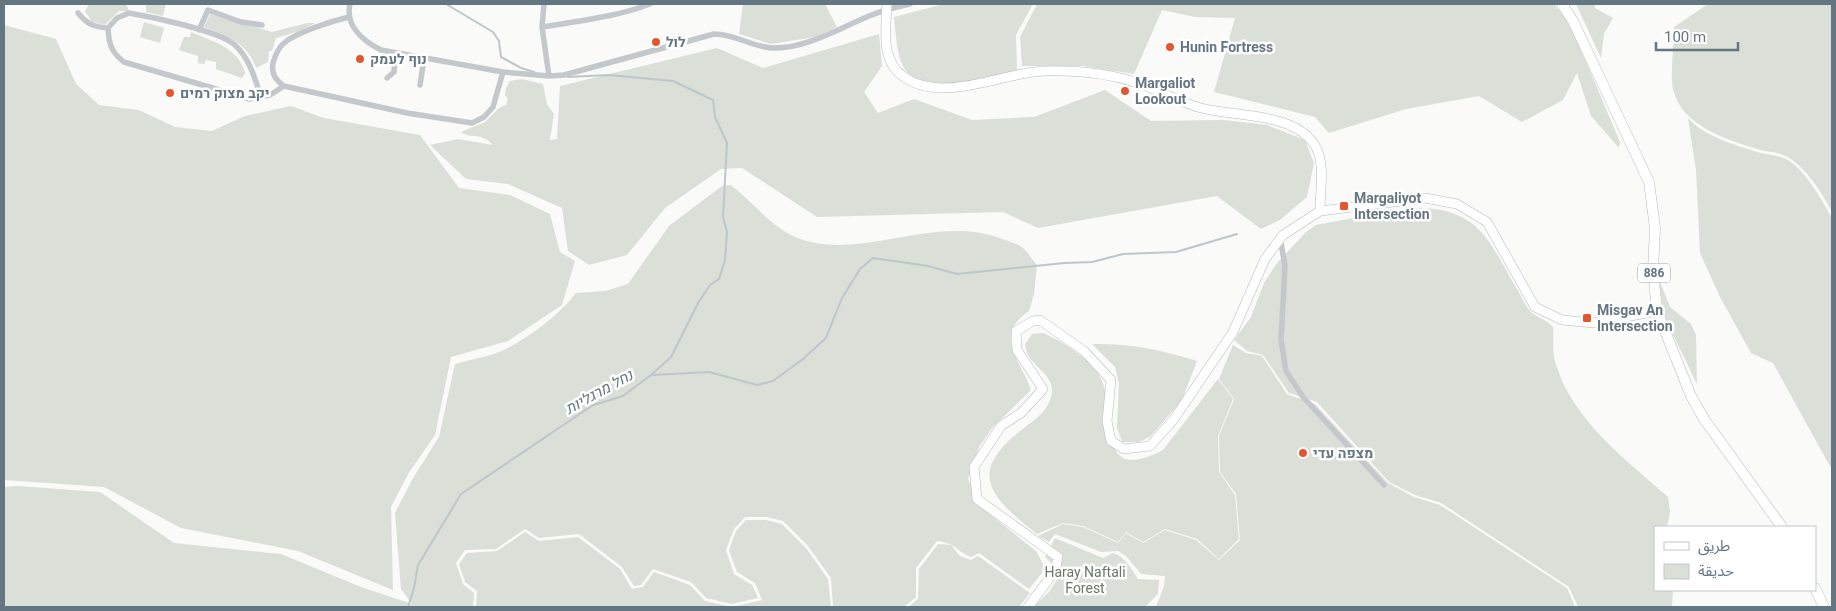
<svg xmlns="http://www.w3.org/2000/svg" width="1836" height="611" font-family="Roboto,'Noto Sans Arabic',Heebo,sans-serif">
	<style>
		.green { fill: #dadfd7 }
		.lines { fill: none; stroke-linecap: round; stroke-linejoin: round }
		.stream { stroke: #bbc7cb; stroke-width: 2 }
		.secondary-casing { stroke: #b3babf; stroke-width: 10 }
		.primary-casing { stroke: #b5babe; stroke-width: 11 }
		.street { stroke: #c3c8cc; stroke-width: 5.5 }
		.secondary { stroke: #fff; stroke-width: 9 }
		.primary { stroke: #fff; stroke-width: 10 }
		.poi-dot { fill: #e4572e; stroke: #fff; stroke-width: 2 }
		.labels { text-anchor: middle; stroke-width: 5; stroke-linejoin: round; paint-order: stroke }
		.shield { fill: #fff; stroke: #939fa8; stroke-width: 1 }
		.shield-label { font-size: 12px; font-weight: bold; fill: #657683 }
		.poi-label { font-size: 14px; font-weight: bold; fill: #657683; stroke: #fff; text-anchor: start }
		.park-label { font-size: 14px; fill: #687a64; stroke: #fff }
		.water-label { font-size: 15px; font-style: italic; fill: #60757c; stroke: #fff }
	</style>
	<rect width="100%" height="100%" fill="#fafaf8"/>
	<!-- green -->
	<path class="green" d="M89 4H126L129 11H119L105 25 92 22 85 11Z
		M146 4H166L163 16 146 12Z
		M743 4H825L837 27 815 37 771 44 739 34Z
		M944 4H1033L1016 35 1017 70C990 77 919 101 903 66 896 52 896 33 894 17Z
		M1037 4H1554L1570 24 1620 142 1619 148 1591 116 1577 73 1563 100 1522 122 1479 96 1406 109 1329 133 1315 117 1214 92 1235 18 1195 17 1162 10 1134 74 1083 66H1022L1020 37Z
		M1576 4H1595V8L1613 18 1604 34 1601 58Z
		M1708 4H1832V212C1822 193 1806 167 1786 156 1779 152 1768 152 1760 150 1728 140 1682 127 1673 89 1670 76 1674 42 1674 27Z
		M210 14 272 32 307 23H315L300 31 276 38 272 51H269L268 62 256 68C248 43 227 36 204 27Z
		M144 22 164 28 160 43 140 37Z
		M4 25 56 39 76 84 99 105 139 110 175 127 212 131 245 116 291 106 324 118 420 135 459 188 510 195 550 214 560 252 575 261 562 305 508 341 451 357 435 435 408 474 391 507 393 590 298 551 181 528 104 487 4 480Z
		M191 32C212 41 239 48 245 73L242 78 216 69V62L206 60 204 64 198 63V56L179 50 184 37H190Z
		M879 34 882 66 864 92 878 113 914 99 972 120 1034 117 1105 90 1151 121 1224 120 1267 125 1305 140 1314 163 1307 197 1280 220 1261 229 1217 196 1038 228 1003 212 817 217 742 168 721 169 665 208 627 255 589 265 568 251 562 208 508 184 466 179 430 145 458 139 493 145C480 131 472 140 461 132L485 122 499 108 506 105 508 99 505 95 506 88 510 81 522 79 543 84 547 104 554 114 550 140 557 139 560 86 717 48 763 68Z
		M1688 118C1705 137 1737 146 1761 153 1768 155 1777 155 1784 158 1803 166 1822 200 1832 218V470L1773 363 1751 353 1720 297 1700 253 1696 170Z
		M731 185C752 201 770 226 795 237 861 264 934 211 1005 240 1010 242 1018 244 1022 247 1028 252 1032 260 1037 265L1034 294 1029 311C992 336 1021 360 1031 390L993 427 979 447 968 479 983 509 1036 551 1043 564 1042 573 1029 589 979 553 971 557C954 550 958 544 937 541L916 568V597L904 607H833L831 578 808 546 783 521 767 517H745L734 529 726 550 734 574 752 585 758 598 732 604 706 598 691 582 653 569 641 585 634 586 622 567 579 534 539 538 525 529 496 549 465 550 456 563 463 584 474 593 473 607H4V487L17 486 100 492 174 543 281 554 361 587 412 604 401 589 395 513 413 478 439 437 455 364C471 359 489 357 504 350 531 336 557 317 576 293L605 291 628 284 669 226 722 186Z
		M1422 208C1479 210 1490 242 1515 286 1520 293 1525 306 1531 312 1538 318 1547 320 1553 327 1554 338 1552 351 1555 362 1573 421 1624 458 1668 497L1670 512 1667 527H1655V590H1673L1672 607H1578L1569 587 1441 503 1415 495 1389 482 1317 402 1289 393 1263 355 1247 351 1234 340 1251 317 1264 283 1277 263 1306 232 1316 225 1384 212Z
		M1659 279 1670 307 1691 324 1696 335 1697 384 1664 316Z
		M1043 333C1062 341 1089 358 1100 377 1119 411 1092 487 1163 450L1218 379 1233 399 1218 436 1219 472 1235 495 1239 539 1219 559 1197 539 1165 529 1143 542 1126 532 1118 542 1083 526 1063 523 1037 534C990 497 965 473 1024 428 1036 419 1049 410 1052 393 1054 376 1035 368 1028 355 1026 352 1026 347 1025 344L1032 334Z
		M1092 344C1135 344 1156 349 1197 361L1182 400 1151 436 1139 442H1122L1117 427 1119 383 1115 367Z
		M1233 345 1246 353 1262 356 1287 394 1315 404 1388 483 1414 497 1440 505 1567 588 1575 607H1156L1164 586 1165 576 1141 574 1126 556 1118 551 1101 552 1055 534 1049 542 1038 536 1063 524 1083 527 1118 543 1126 533 1143 543 1165 530 1196 540 1219 560 1240 540 1236 494 1220 472 1219 436 1234 399 1219 379Z
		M746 520H766L782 524 806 548 828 579 831 607H476L477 591 465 582 459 564 467 553 497 551 525 532 539 541 578 537 620 569 632 589 643 587 654 572 690 585 705 601 732 607 762 600 755 583 737 572 729 550 736 531Z
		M1055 538 1103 558 1113 553C1125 557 1131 568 1138 579L1159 580 1158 594 1145 607H1033L1049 592 1058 578 1051 563 1045 557Z
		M938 544 951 545 960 556 971 560 978 556 1030 593 1019 607H908L918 599 919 569Z"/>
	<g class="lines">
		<!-- stream -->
		<path class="stream" d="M446 4 493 32 499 41 501 57 521 68 534 72
			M653 375 709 372 757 385 773 381 803 359 826 338 842 298 860 269 873 258 928 266 957 274 1064 263 1092 262 1123 254 1176 252 1237 234
			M408 607 414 588 418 565 461 494 593 405 623 396 651 375 671 357 698 303 710 285 719 279 725 260 727 232 723 217 727 143 715 117 713 100 673 81 609 75 568 77"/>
		<defs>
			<path id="secondary" d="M887 4C886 29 880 61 904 77 942 104 1001 73 1044 71 1076 70 1107 73 1138 83 1159 90 1179 102 1201 108 1235 117 1292 112 1314 144 1326 161 1320 190 1320 211
				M1028 607 1055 571 1058 557 977 499 974 467 1001 426 1021 413 1043 389 1017 350 1016 331 1033 321 1040 320 1084 351 1111 380 1107 421 1111 441 1124 449 1150 446 1174 419 1233 332 1265 259 1283 235 1320 211 1425 198 1457 204 1487 222 1535 307 1562 320 1593 323 1657 311"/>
			<path id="primary" d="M1562 4 1573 21 1649 182 1655 228 1653 271 1657 311 1691 396 1704 419 1782 527
				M1815 588 1824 607"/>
		</defs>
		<!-- secondary casing -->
		<use href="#secondary" class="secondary-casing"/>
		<!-- primary casing -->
		<use href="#primary" class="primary-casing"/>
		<!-- street -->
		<path class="street" d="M350 4C345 26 363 41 381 50L503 72 549 76 564 75 714 34C736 34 754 48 774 48 807 48 840 28 869 16 883 10 896 7 910 4
			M544 4 542 27 549 76
			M78 13C88 25 94 27 108 28
			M542 27C578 21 616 17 650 4
			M199 30 208 10 241 22 262 25
			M387 78 394 72 395 54
			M420 85 424 59
			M284 86 407 113 472 123 484 117 493 107 503 72
			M261 97C255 79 250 59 235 45 220 31 152 17 129 13L117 18 108 28C109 44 111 52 124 62L250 99 270 95 284 86C276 81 271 73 273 63 275 56 278 48 284 43 297 32 332 21 349 17
			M1280 237 1285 266 1281 340 1286 371 1303 397 1384 485"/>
		<!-- secondary -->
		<use href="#secondary" class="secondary"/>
		<!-- primary -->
		<use href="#primary" class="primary"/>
	</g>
	<!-- markers -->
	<g class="poi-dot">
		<circle cx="656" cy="42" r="5"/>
		<circle cx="1170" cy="47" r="5"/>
		<circle cx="360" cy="59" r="5"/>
		<circle cx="1125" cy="91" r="5"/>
		<circle cx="170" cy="93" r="5"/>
		<rect x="1339" y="201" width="10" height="10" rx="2.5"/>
		<rect x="1582" y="313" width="10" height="10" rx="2.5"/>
		<circle cx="1303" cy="453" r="5"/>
	</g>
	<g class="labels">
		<!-- shield labels -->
		<rect class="shield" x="1638" y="263.5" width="32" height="19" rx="4"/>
		<g class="shield-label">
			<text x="1654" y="277">886</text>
		</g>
		<!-- poi labels -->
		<g class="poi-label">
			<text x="666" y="47">לול</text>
			<text x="1180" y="52">Hunin Fortress</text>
			<text x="370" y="64">נוף לעמק</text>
			<text x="1135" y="88">Margaliot<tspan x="1135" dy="16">Lookout</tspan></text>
			<text x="180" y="98">יקב מצוק רמים</text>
			<text x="1354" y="203">Margaliyot<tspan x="1354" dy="16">Intersection</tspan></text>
			<text x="1597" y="315">Misgav An<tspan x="1597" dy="16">Intersection</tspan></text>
			<text x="1313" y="458">מצפה עדי</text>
		</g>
		<!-- park labels -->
		<g class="park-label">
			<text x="1085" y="577">Haray Naftali<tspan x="1085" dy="16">Forest</tspan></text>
		</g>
		<!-- water labels -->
		<g class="water-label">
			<text transform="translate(599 392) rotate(-29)" y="5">נחל מרגליות</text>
		</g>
	</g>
	<!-- border -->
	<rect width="1836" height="611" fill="none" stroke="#657683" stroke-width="10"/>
	<!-- legend -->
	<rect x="1654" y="526" width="162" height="65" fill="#ffffff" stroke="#c1c8cd"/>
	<rect x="1664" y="542" width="25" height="8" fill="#ffffff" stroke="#c1c8cd"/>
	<text x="1698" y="551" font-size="15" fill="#657683">طريق</text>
	<rect x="1664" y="564" width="25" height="15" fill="#dadfd7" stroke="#c1c8cd"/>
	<text x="1698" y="576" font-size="15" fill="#657683">حديقة</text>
	<!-- scale -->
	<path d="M1656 42v8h82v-8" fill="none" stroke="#657683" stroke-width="2.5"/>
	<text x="1664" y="42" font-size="15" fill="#657683" stroke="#ffffff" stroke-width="4" paint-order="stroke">100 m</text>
</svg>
